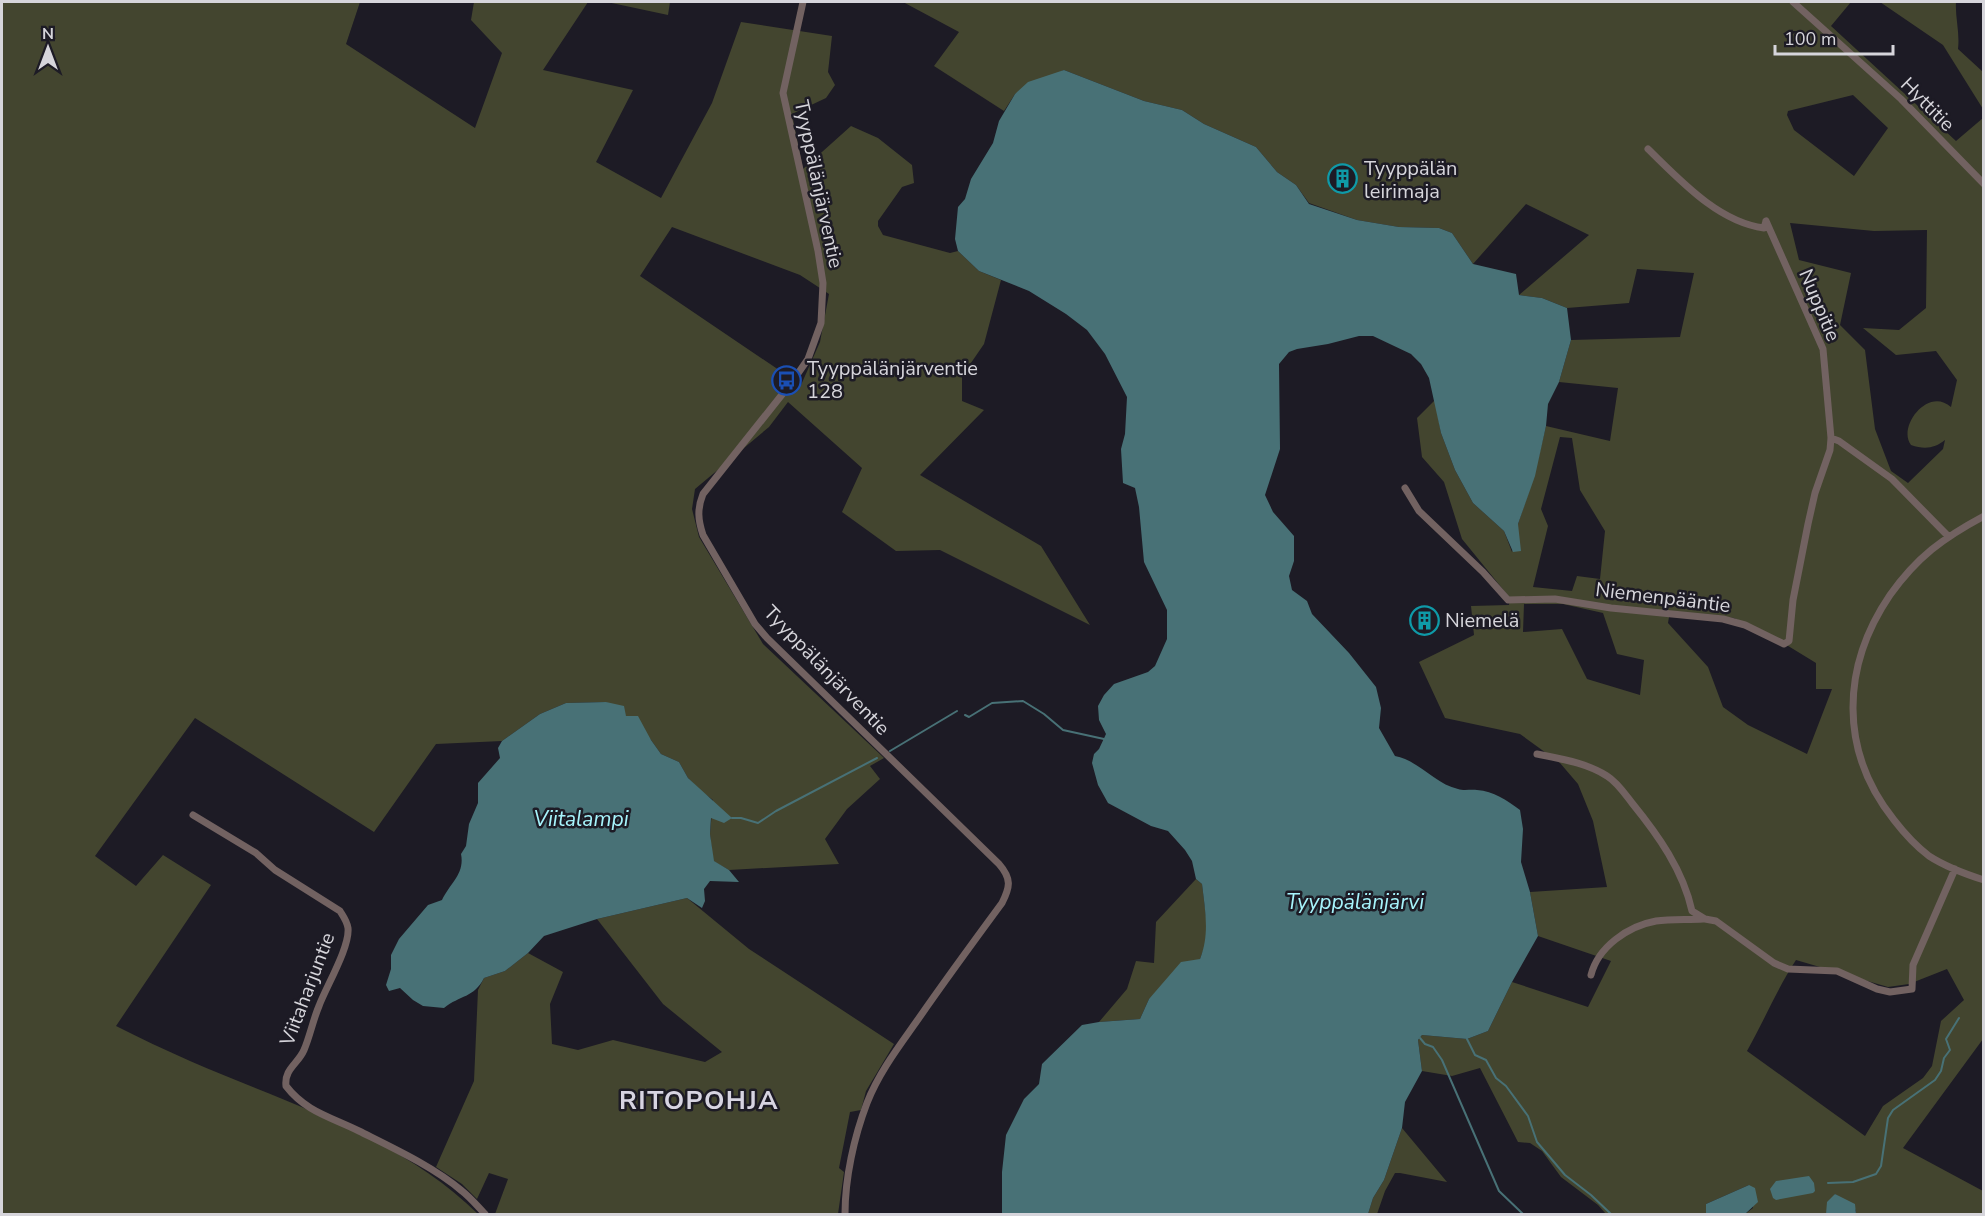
<svg xmlns="http://www.w3.org/2000/svg" width="1985" height="1216" font-family="'Nunito Sans',sans-serif">
	<style>
		.green { fill: #43452f; fill-rule: evenodd }
		.water { fill: #487176 }
		.lines { fill: none; stroke-linecap: round; stroke-linejoin: round }
		.stream { stroke: #487176; stroke-width: 2 }
		.minor { stroke: #726261; stroke-width: 7 }
		.labels { text-anchor: middle; stroke-width: 5; stroke-linejoin: round; paint-order: stroke }
		.street-label { font-size: 20px; fill: #d6d5db; stroke: #1d1b25 }
		.poi-label { font-size: 20px; fill: #d6d5db; stroke: #1d1b25; text-anchor: start }
		.water-label { font-size: 21px; font-style: italic; fill: #a7f4fc; stroke: #1d1b25 }
		.district-label { font-size: 26px; font-weight: bold; letter-spacing: 1.5px; fill: #d7d4e1; stroke: #1d1b25 }
	</style>
	<rect width="100%" height="100%" fill="#1d1b25"/>
	<!-- green -->
	<path class="green" d="M2 2H360L346 44 475 128 502 53 471 20 474 2H588L543 70 633 90 596 162 661 198 712 103 741 22 832 36 828 72 835 85 826 98 792 114 803 169 851 126 878 138 912 165 914 183 902 187 878 221V226L883 235 950 253 958 251 979 271 1001 280 984 344 962 376V401L984 410 920 475 1041 546 1090 625 940 550 896 551 842 512 862 468 788 402 769 427 695 489 692 509 699 537 763 644 884 758 870 766 880 779 847 809 825 839 839 864 729 870 713 861 710 834 713 800 702 792 688 778 679 762 661 754 651 740 626 716 606 702 566 703 540 714 502 741 436 744 374 832 195 718 95 856 136 886 163 855 211 885 116 1026C140 1038 165 1050 190 1061 289 1104 400 1137 478 1214H2ZM672 227 800 275 829 294 820 342 801 385 640 276Z
		M607 2H670L668 15Z
		M903 2H1851L1831 26 1956 141 1983 118V1039L1903 1148 1983 1191V1214H1856V1210L1835 1194 1826 1214H1745L1753 1208 1749 1185 1706 1204V1214H1606L1598 1205 1561 1177 1542 1151 1530 1143 1518 1142 1480 1068 1452 1076 1422 1071 1418 1040 1422 1035 1467 1039 1488 1031 1512 982 1588 1007 1611 961 1538 936 1530 892 1607 887 1593 821 1578 784 1560 763 1520 734 1445 718 1419 662 1474 635 1471 606 1509 605 1510 598 1462 539 1444 482 1422 457 1417 418 1435 400 1441 433 1455 470 1473 503 1504 531 1512 552 1518 524 1534 476 1546 426 1610 441 1618 388 1559 382 1571 340 1680 337 1694 273 1637 269 1629 303 1567 308 1542 298 1519 295 1589 235 1526 204 1473 264 1452 233 1439 228 1399 227 1357 220 1309 203 1296 185 1277 172 1256 147 1204 124 1182 110 1144 101 1064 70 1015 94 1004 111 934 66 959 32ZM1853 95 1888 128 1854 176 1794 130 1787 115 1788 111ZM1790 223 1874 231 1927 230 1926 308 1899 330 1863 328 1896 355 1936 351 1957 380 1951 407C1928 386 1897 427 1911 445 1925 450 1935 448 1945 440L1943 449 1908 483 1891 471 1875 429 1865 350 1840 325 1851 273 1799 260ZM1560 437 1572 438 1580 490 1605 531 1600 579 1577 576 1572 591 1533 587 1548 526 1541 509ZM1524 604H1563L1603 613 1617 654 1644 660 1640 695 1587 679 1562 629 1523 632ZM1670 611 1734 618 1775 638 1816 663V689H1832L1807 754 1748 725 1723 707 1708 667 1668 623ZM1796 960 1888 987 1909 984 1947 969 1964 1000 1941 1021 1932 1066 1923 1078 1883 1106 1865 1136 1747 1051C1764 1021 1777 989 1796 960Z
		M1880 2H1956C1955 17 1960 33 1958 49L1983 72V109L1943 45Z
		M1196 879 1202 884 1207 924 1206 943 1200 959 1149 999 1140 1019 1099 1022 1127 989 1136 961 1154 963 1156 922Z
		M687 898 749 949 894 1044 866 1091 861 1110 850 1112 839 1168 844 1172 838 1214H495L508 1179 489 1173 477 1199 462 1184 436 1167 474 1081 478 990 484 978 505 971 528 953 563 972 550 1004 552 1044 578 1050 613 1040 705 1062 722 1052 663 1004 597 919Z
		M1402 1128 1447 1182 1400 1173H1395L1385 1191 1377 1214H1368L1373 1198 1384 1180Z"/>
	<!-- water -->
	<path class="water" d="M1064 70 1144 101 1182 110 1204 124 1256 147 1277 172 1296 185 1309 204 1357 220 1399 227 1439 228 1452 233 1473 264 1516 274 1519 295 1542 298 1567 308 1571 340 1559 382 1548 404 1546 426 1535 476 1518 524 1521 551 1513 552 1504 531 1473 503 1455 470 1441 433 1429 378 1421 364 1411 354 1373 336H1359L1328 344 1297 349 1289 352 1279 364 1280 449 1265 495 1273 512 1294 536V561L1289 576 1292 590 1307 601 1312 614 1349 653 1376 687 1381 708 1379 728 1395 756C1418 760 1435 784 1458 789 1464 791 1471 789 1477 790 1494 791 1506 800 1520 810L1523 829 1521 862 1530 892 1538 936 1512 982 1488 1031 1467 1039 1422 1035 1418 1040 1422 1071 1405 1102 1402 1128 1384 1180 1373 1198 1368 1214H1002V1172L1006 1135 1024 1099 1039 1084 1042 1064 1082 1025 1099 1022 1140 1019 1149 999 1181 962 1200 959C1210 934 1205 910 1202 884L1196 879 1192 861 1185 850 1168 831 1151 826 1108 803 1098 785 1092 763 1094 754 1099 749 1106 734 1099 720 1098 706 1104 695 1114 684 1148 672 1155 666 1167 639V610L1144 562 1139 507 1135 488 1123 483 1121 449 1125 434 1127 397 1105 354 1087 330 1066 314 1029 291 979 271 958 251 955 239 958 207 965 199 971 179 993 143 999 121 1015 94 1028 82Z
		M606 702 624 706 626 716H638L651 740 661 754 679 762 688 778 732 818 724 823 711 818 710 834 714 861 729 870 739 882 710 881 704 889 705 901 702 908 687 898 597 919 544 936 528 953 505 971 484 978C474 998 460 995 444 1008L423 1006 413 1000 400 988 389 991 386 985 391 969V955L399 939 428 905 442 900C450 883 465 874 461 854L466 846 469 824 478 803V783L500 758 498 748 502 741 540 714 566 703Z
		M1809 1176 1814 1183 1815 1191 1813 1193 1776 1200 1773 1198 1770 1189 1776 1181Z
		M1749 1185 1755 1188 1758 1202 1745 1214H1706V1204Z
		M1835 1194 1855 1204 1856 1214H1826L1827 1202Z"/>
	<g class="lines">
		<!-- stream -->
		<path class="stream" d="M965 715 969 717 992 703 1023 701 1044 714 1063 730 1104 739
			M890 751 957 711
			M732 818H741L758 823 776 811 877 758
			M1420 1038 1425 1044 1433 1047 1442 1060 1499 1191 1523 1214
			M1467 1039 1475 1055 1486 1060 1496 1078 1506 1086 1528 1116 1537 1142 1565 1175 1591 1195 1611 1214
			M1828 1183 1853 1182 1876 1174 1881 1166 1888 1118 1893 1110 1935 1080 1941 1071 1944 1058 1950 1050 1946 1039 1959 1018"/>
		<!-- minor -->
		<path class="minor" d="M803 2 783 93 818 251 823 283 821 323 808 359 792 382 703 494C697 509 698 520 703 535L755 624 767 638 999 864C1012 879 1010 887 1002 903 974 941 946 979 919 1018 900 1045 879 1072 867 1103 854 1137 845 1178 845 1214
			M1793 2 1901 99 1984 184
			M1648 149C1680 180 1718 222 1764 228L1766 221
			M1831 438 1839 441 1892 479 1948 536
			M1405 488 1419 511 1483 572 1508 600 1555 599 1611 608 1723 619 1745 625 1784 644 1789 641 1793 600 1808 524 1815 493 1830 450 1831 438 1823 349 1766 221
			M1984 516C1943 538 1917 557 1890 595 1841 667 1839 751 1894 820 1904 833 1916 846 1929 856 1946 867 1965 874 1984 880
			M1537 754C1561 759 1587 763 1607 776 1617 782 1625 794 1632 803 1658 835 1683 870 1692 911L1705 919 1716 921 1774 963 1788 969 1837 971 1877 989 1890 992 1912 989 1913 965 1955 869
			M193 815 256 853 275 870 340 911C343 916 347 921 348 928 350 947 326 987 319 1006 313 1020 310 1036 304 1050 298 1064 284 1069 286 1086 306 1112 331 1117 359 1131 393 1148 434 1167 462 1191 471 1198 478 1207 485 1214
			M1591 975C1598 947 1628 926 1656 921 1671 919 1688 920 1703 919"/>
	</g>
	<!-- icons -->
	<defs>
		<symbol id="building-ring" viewBox="-11 -11 22 22"><circle r="9.5" fill="#1d1b25" stroke="#0f9aa8" stroke-width="1.5"/><path d="M-4-6H4V6H1V3H-1V6H-4ZM-2.5-4.3h1.7v1.8h-1.7ZM.8-4.3h1.7v1.8H.8ZM-2.5-1h1.7V.8h-1.7ZM.8-1h1.7V.8H.8Z" fill="#0f9aa8"/></symbol>
		<symbol id="bus-ring" viewBox="-11 -11 22 22"><circle r="9.5" fill="#1d1b25" stroke="#1a4fb4" stroke-width="1.5"/><path d="M-5-6H5V4H4V6H2V4H-2V6H-4V4H-5ZM-3.5-4V0h7V-4ZM-3.5 1.2v1.5H-2V1.2ZM2 1.2v1.5H3.5V1.2Z" fill="#1a4fb4"/></symbol>
	</defs>
	<g fill-rule="evenodd">
		<use href="#building-ring" x="1326" y="162" width="33" height="33"/>
		<use href="#bus-ring" x="770" y="364" width="33" height="33"/>
		<use href="#building-ring" x="1408" y="604" width="33" height="33"/>
	</g>
	<g class="labels">
		<!-- street labels -->
		<g class="street-label">
			<text transform="translate(1928 104) rotate(45)" y="7">Hyttitie</text>
			<text transform="translate(819 184) rotate(78)" y="7">Tyyppälänjärventie</text>
			<text transform="translate(1820 305) rotate(67)" y="7">Nuppitie</text>
			<text transform="translate(1663 597) rotate(7)" y="7">Niemenpääntie</text>
			<text transform="translate(827 670) rotate(46)" y="7">Tyyppälänjärventie</text>
			<text transform="translate(307 989) rotate(-69)" y="7">Viitaharjuntie</text>
		</g>
		<!-- poi labels -->
		<g class="poi-label">
			<text x="1364" y="175">Tyyppälän<tspan x="1364" dy="23">leirimaja</tspan></text>
			<text x="807" y="375">Tyyppälänjärventie<tspan x="807" dy="23">128</tspan></text>
			<text x="1445" y="627">Niemelä</text>
		</g>
		<!-- water labels -->
		<g class="water-label">
			<text x="581" y="826">Viitalampi</text>
			<text x="1355" y="909">Tyyppälänjärvi</text>
		</g>
		<!-- district labels -->
		<g class="district-label">
			<text x="699" y="1109">RITOPOHJA</text>
		</g>
	</g>
	<!-- border -->
	<rect width="1985" height="1216" fill="none" stroke="#d6d5db" stroke-width="6"/>
	<!-- north arrow -->
	<g transform="translate(48 48)" stroke="#1d1b25" stroke-width="4.5" paint-order="stroke">
	<path d="M0-4.5L10 22L0 15L-10 22Z" fill="#d6d5db"/>
	<text y="-9" font-size="16" font-weight="bold" text-anchor="middle" fill="#d6d5db">N</text>
	</g>
	<!-- scale -->
	<path d="M1775 45v9h118v-9" fill="none" stroke="#d6d5db" stroke-width="3"/>
	<text x="1784" y="45" font-size="18" fill="#d6d5db" stroke="#1d1b25" stroke-width="4.5" paint-order="stroke">100 m</text>
</svg>
